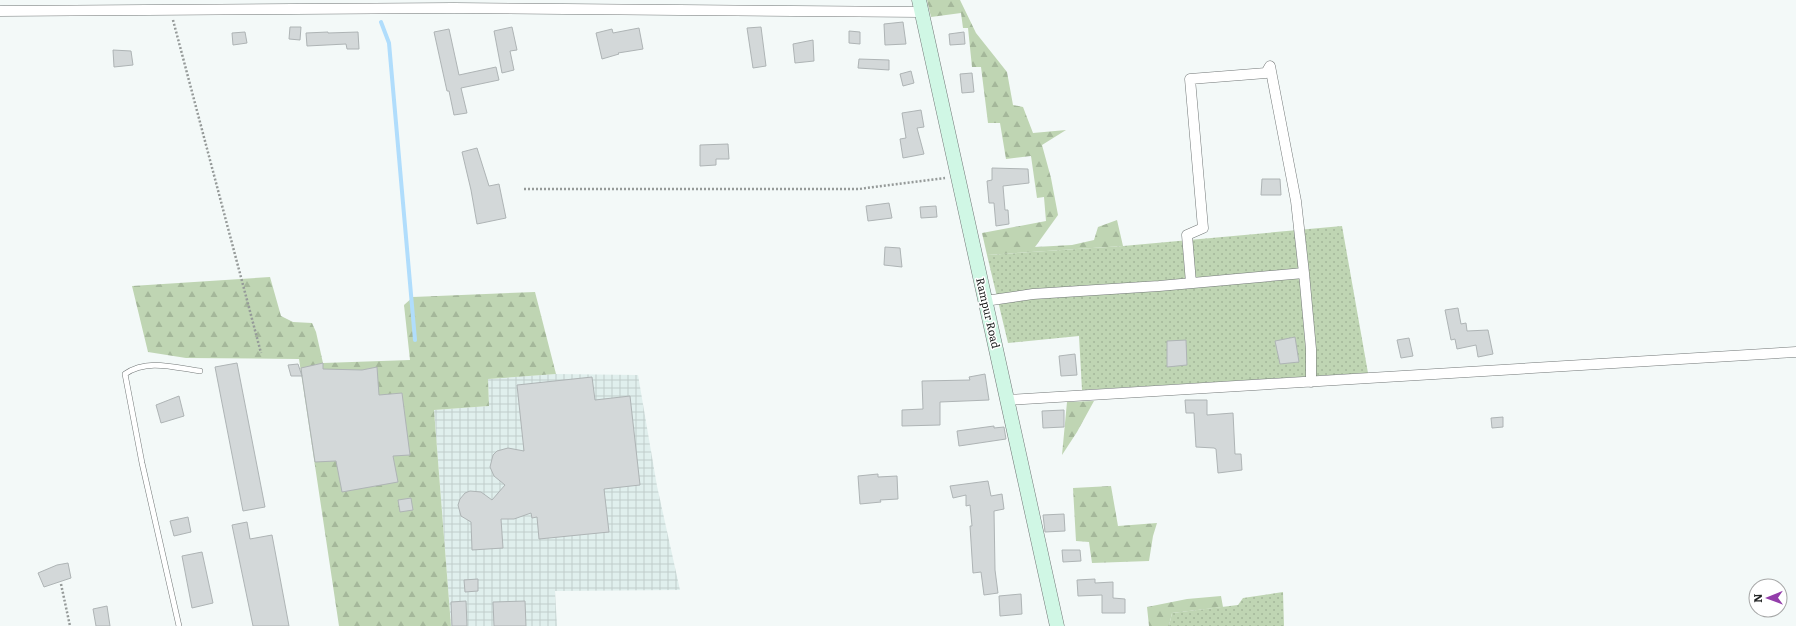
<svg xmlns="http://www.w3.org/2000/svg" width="1796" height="626" font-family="Literata,serif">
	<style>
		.industrial { fill: url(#industrial-grid) }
		.grass { fill: url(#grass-dots) }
		.forest { fill: url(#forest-firs) }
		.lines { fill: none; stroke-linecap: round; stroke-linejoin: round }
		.stream { stroke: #b0ddfc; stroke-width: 4 }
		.building { fill: #d3d8d9; stroke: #aeb4b5 }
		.lane-casing { stroke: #727777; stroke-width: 6 }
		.street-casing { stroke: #727777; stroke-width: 11 }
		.secondary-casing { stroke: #727777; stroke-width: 15 }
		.path { stroke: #959a99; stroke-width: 2.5; stroke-dasharray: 2 2; stroke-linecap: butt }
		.lane { stroke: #fff; stroke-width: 5 }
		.street { stroke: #fff; stroke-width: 10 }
		.secondary { stroke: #d0f7e5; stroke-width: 14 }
		.labels { text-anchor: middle; stroke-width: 3; stroke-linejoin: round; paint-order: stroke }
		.street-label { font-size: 11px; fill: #212323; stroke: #fff }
	</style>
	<defs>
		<pattern id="industrial-grid" width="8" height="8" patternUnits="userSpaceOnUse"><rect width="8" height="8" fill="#e0efed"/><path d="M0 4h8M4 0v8" fill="none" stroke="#c0cdcb"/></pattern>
		<pattern id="grass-dots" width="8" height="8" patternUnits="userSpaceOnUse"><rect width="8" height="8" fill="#bfd5b3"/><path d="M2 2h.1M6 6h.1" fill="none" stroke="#a4b79a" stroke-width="1.8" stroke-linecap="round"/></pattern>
		<pattern id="forest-firs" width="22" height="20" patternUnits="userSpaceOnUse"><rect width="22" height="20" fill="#bfd5b3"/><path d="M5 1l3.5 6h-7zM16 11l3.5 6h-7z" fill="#a4b79a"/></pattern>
	</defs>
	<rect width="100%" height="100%" fill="#f3f9f8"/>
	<!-- industrial -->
	<path class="industrial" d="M556 374 638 375 657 486 680 590 555 591 557 626H451L434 410 489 406 488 379Z"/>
	<!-- grass -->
	<path class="grass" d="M1342 226 1368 373 1082 390 1079 336 1008 343 987 255 1123 246Z
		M1283 592 1284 626H1169L1172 613 1238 605 1243 598Z"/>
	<!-- forest -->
	<path class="forest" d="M927 0H960L976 33 1007 72 1013 105 1023 107 1033 133 1066 130 1042 145 1051 178 1058 215 1035 247 1072 245 1094 240 1098 227 1117 220 1123 246 987 255 982 233 1046 221 1044 197 1037 198 1031 156 1006 159 1000 123H988L981 67H972L968 28H963L961 13 931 17Z
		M270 277 281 316 293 322 312 323 316 332 323 363 410 360 404 305 413 297 535 292 556 374 488 379 489 406 434 410 451 626H339L299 359 186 358 148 352 132 286Z
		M1094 401 1077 432 1062 455 1067 402Z
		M1111 486 1118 526 1157 523 1153 536 1149 561 1092 563 1089 542 1076 541 1073 488Z
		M1221 596 1223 607 1172 613 1169 626H1149L1147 607 1187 599Z"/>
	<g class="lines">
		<!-- stream -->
		<path class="stream" d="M381 22 389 43 415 340"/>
	</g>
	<!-- building -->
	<path class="building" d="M903 22 906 44 885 45 884 24Z
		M290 27H301L300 40 289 39Z
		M512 27 517 50 510 51 514 70 502 73 494 31Z
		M761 27 766 66 753 68 747 28Z
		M639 28 643 49 618 53 619 54 602 59 596 33 612 29 613 33Z
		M449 29 459 75 496 67 499 80 461 88 467 113 454 115 449 91H447L434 32Z
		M849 31 860 32V44L849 43Z
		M245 32 247 43 233 45 232 33Z
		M328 32V33L358 32 359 49H347L346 44 307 46 306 33Z
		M964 32 965 44 950 45 949 34Z
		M813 40 814 61 795 63 793 44Z
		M113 50 131 51 133 65 114 67Z
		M859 59 889 60V70L858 68Z
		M911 71 914 83 903 86 900 74Z
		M972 73 974 92 962 93 960 74Z
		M921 110 924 127 917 128 924 154 903 158 900 139 906 138 902 113Z
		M728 144 729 159H716V165L700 166V145Z
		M477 148 489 186 499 184 506 218 477 224 471 190 462 152Z
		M992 168 1028 169 1029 183 1003 186 1005 210H1008L1009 224 996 226 994 203H989L987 181 992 180Z
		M1262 179H1280L1281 195H1261Z
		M889 203 892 218 868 221 866 206Z
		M936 206 937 217 921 218 920 207Z
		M885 247 900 248 902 267 884 265Z
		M1458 308 1461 324 1466 323 1467 331 1488 330 1493 354 1478 357 1476 345 1457 349 1455 339 1451 340 1445 310Z
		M1295 337 1299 362 1280 364 1275 341Z
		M1409 338 1413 356 1401 358 1397 340Z
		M1186 340 1187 365 1167 367V341Z
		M1075 354 1077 375 1061 376 1059 356Z
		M237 363 265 507 243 511 215 367Z
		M323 363V369L362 370 377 367 379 395 402 393 410 455 393 456 398 482 342 492 336 461 315 462 302 376H291L288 365 298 364 302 376 301 368Z
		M985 374 989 400 940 402V425L902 426V410L923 409 922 381 970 380 969 377Z
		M592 377 595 400 630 396 640 485 604 489 609 532 539 539 537 517 532 518 531 513 514 519H501L503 548 472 550 471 522 461 516 458 505 460 499 465 493 470 491 481 492 492 500 505 485 494 476 490 467 493 455 497 451 508 448 524 451 517 385Z
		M179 396 184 416 161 423 156 405Z
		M1185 400H1207V415L1233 413 1235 454H1241L1242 470 1218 473 1216 449 1214 448 1196 447 1194 413H1186Z
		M1064 410V427L1043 428 1042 411Z
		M1503 417V427L1492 428 1491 418Z
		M994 426V428L1004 427 1006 439 959 446 957 431Z
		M878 474V477L897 476 898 499 880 500 881 502 860 504 858 476Z
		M988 481 991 496 1002 494 1004 509 994 511 995 570 998 593 984 595 981 572 973 573 970 526H972L970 505 966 506V495L953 498 950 486Z
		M411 498 413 510 400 512 398 500Z
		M1064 514 1065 531 1045 532 1043 515Z
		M188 517 191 532 174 536 170 521Z
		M247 522 250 539 272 535 289 626H253L232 525Z
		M1062 550H1080L1081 561 1063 562Z
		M202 552 213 603 192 608 182 556Z
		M68 563 71 578 44 587 38 573 57 565Z
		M478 579V591L465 592 464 580Z
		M1095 579V583L1113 582V598L1125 599V613H1102V595L1078 596 1077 580Z
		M1021 594 1022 614 1000 616 999 596Z
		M466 601 467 626H452L451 602Z
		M525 601 526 626H494L493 602Z
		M107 606 110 626H96L93 609Z"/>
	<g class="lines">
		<defs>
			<path id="lane" d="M179 626 142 463 125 374C147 358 176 368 200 371"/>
			<path id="street" d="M0 11 454 8 921 12
				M1191 283 1187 235 1203 228 1190 79 1266 73 1270 66 1296 201 1304 273
				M985 301 1033 294 1159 286 1304 273 1311 349V382
				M1007 400 1796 352"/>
			<path id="secondary" d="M919 0 1057 626"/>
		</defs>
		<!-- lane casing -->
		<use href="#lane" class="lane-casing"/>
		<!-- street casing -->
		<use href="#street" class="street-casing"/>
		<!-- secondary casing -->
		<use href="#secondary" class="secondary-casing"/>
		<!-- path -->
		<path class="path" d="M173 20 261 353
			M524 189H859L945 178
			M61 584 70 626"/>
		<!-- lane -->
		<use href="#lane" class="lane"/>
		<!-- street -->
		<use href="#street" class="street"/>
		<!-- secondary -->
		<use href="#secondary" class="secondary"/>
	</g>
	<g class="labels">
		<!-- street labels -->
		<g class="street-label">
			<text transform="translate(988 313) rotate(77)" y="4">Rampur Road</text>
		</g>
	</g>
	<!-- north arrow -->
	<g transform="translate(1768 598) rotate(269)"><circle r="19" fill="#ffffff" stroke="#a6a7a7"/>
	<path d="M0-3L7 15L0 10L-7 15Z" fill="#933daa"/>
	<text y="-6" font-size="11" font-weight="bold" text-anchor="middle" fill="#212323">N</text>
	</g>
</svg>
